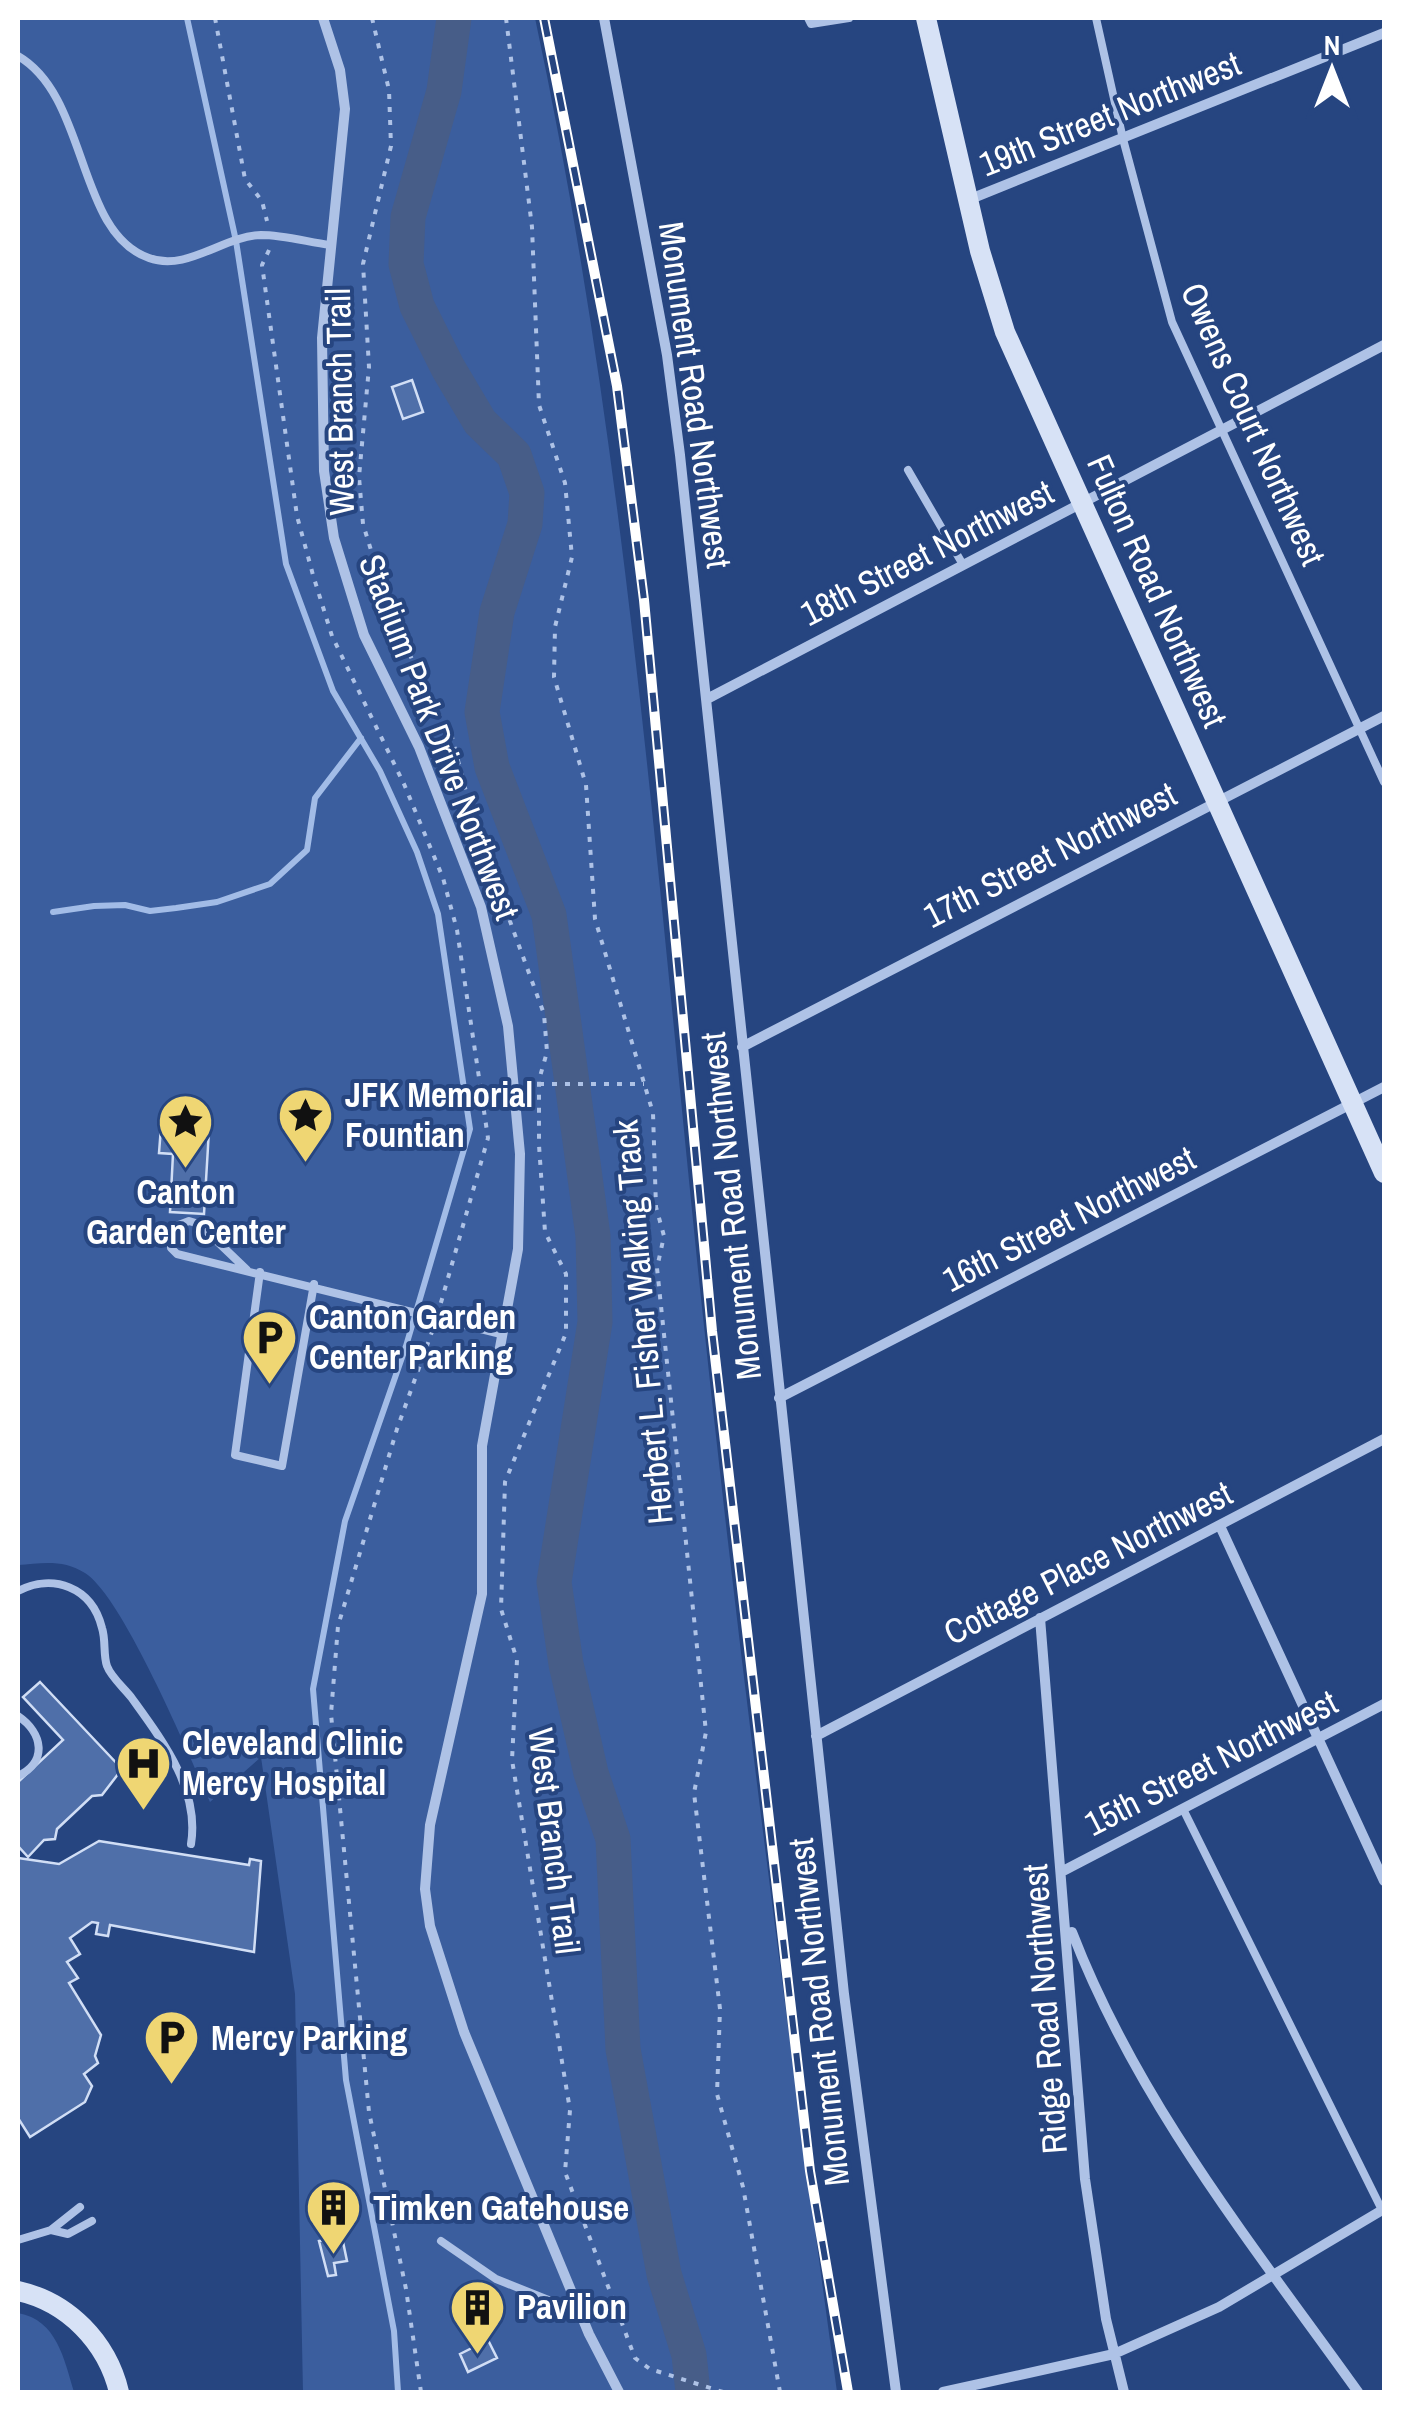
<svg xmlns="http://www.w3.org/2000/svg" width="1402" height="2410" font-family="'Archivo Narrow',sans-serif">
	<style>
		.green { fill: #3b5e9e }
		.lines { fill: none; stroke-linecap: round; stroke-linejoin: round }
		.stream { stroke: #a2bce7; stroke-width: 6 }
		.river { stroke: #475d88; stroke-width: 35 }
		.building { fill: #4f6fa9; stroke: #d1def5; stroke-width: 2.5 }
		.path { stroke: #aec2e6; stroke-width: 4; stroke-dasharray: 5 8; stroke-linecap: butt }
		.lane { stroke: #aec2e6; stroke-width: 8 }
		.street { stroke: #aec2e6; stroke-width: 10 }
		.secondary { stroke: #d7e2f6; stroke-width: 20 }
		.rail-casing { stroke: #fff; stroke-width: 10 }
		.rail { stroke: #264580; stroke-width: 6; stroke-dasharray: 19; stroke-linecap: butt }
		.labels { text-anchor: middle; stroke-width: 8; stroke-linejoin: round; paint-order: stroke }
		.street-label { font-size: 35px; fill: #fff; stroke: #264580 }
		.poi-label { font-size: 35px; font-weight: bold; fill: #fff; stroke: #264580; text-anchor: start }
	</style>
	<rect width="100%" height="100%" fill="#264580"/>
	<!-- green -->
	<path class="green" d="M18 18H535C623 430 655 851 698 1270 737 1645 786 2019 837 2392H303L295 1994 261 1757 210 1802C189 1755 123 1597 85 1573 64 1559 41 1563 18 1565Z
		M18 2313C57 2320 64 2359 74 2392H18Z"/>
	<g class="lines">
		<!-- stream -->
		<path class="stream" d="M187 18 236 241 286 564 333 691 380 771 417 852 438 914 470 1129 406 1346 345 1521 313 1689 346 2080 394 2331 398 2392
			M53 912 94 906 125 905 150 911 176 908 217 902 270 884 307 850 315 798 361 738"/>
		<!-- river -->
		<path class="river" d="M454 18 444 91 408 217 406 264 417 306 448 368 480 422 514 455 527 493 525 524 497 612 482 712 492 767 549 915 593 1236 595 1322 554 1582 566 1664 591 1773 613 1839 623 2049 664 2274 689 2355 693 2392"/>
	</g>
	<!-- building -->
	<path class="building" d="M412 380 423 412 403 419 392 387Z
		M161 1127 209 1130 204 1214 170 1212 173 1154 159 1153Z
		M40 1682 122 1769 102 1795 92 1796 57 1829 55 1839 44 1840 28 1857 18 1846V1782L63 1740 23 1697Z
		M99 1841 249 1865 250 1859 261 1861 254 1952 110 1925 108 1936 96 1934 98 1923 92 1922 70 1938 80 1954 67 1962 78 1978 69 1983 101 2035 95 2056 98 2063 84 2074 92 2086 85 2102 30 2137 18 2118V1858L59 1864Z
		M342 2237 347 2261 334 2263 336 2275 328 2276 319 2241Z
		M488 2340 497 2358 468 2372 460 2354Z"/>
	<g class="lines">
		<!-- path -->
		<path class="path" d="M215 18 245 179 262 201 267 221
			M372 18 389 90 391 146 363 264 369 367 359 477 363 524 382 586 424 689 452 737 474 823 544 1014 547 1052 539 1080V1145L545 1232 566 1274V1333L505 1482 501 1609 517 1660 512 1760 570 2110 565 2172 635 2358 650 2369 723 2392
			M506 18 532 227 539 405 565 483 572 557 555 627 554 677 586 785 595 919 653 1113 656 1207 664 1236 657 1268 706 1732 694 1793 720 2009 717 2094 743 2187 780 2392
			M269 250 262 265 297 516 313 575 332 636 404 784 443 878 457 930 488 1138 440 1306
			M539 1084H644
			M421 2392 406 2289 369 2112 331 1714 338 1626 397 1429 433 1329"/>
		<!-- lane -->
		<path class="lane" d="M808 18 811 24 849 18
			M1096 18 1123 139 1172 322 1384 782
			M18 56C89 97 76 233 149 258 187 272 223 236 261 235 283 235 308 242 330 245
			M908 470 962 563
			M247 1270 199 1224 189 1221 171 1228V1248L177 1254 501 1334
			M260 1272 235 1455 282 1466 314 1284
			M18 1591C53 1573 92 1587 102 1628 106 1640 103 1655 107 1666 111 1677 124 1688 131 1697 162 1740 200 1789 191 1844
			M18 1716C43 1733 48 1762 18 1776
			M1183 1809 1382 2210
			M51 2230 68 2234 92 2221
			M18 2240 51 2230 80 2207
			M441 2241 496 2279 581 2313"/>
		<!-- street -->
		<path class="street" d="M323 18 340 70 345 109 322 338 324 471 334 538 364 635 419 747 481 907 508 1026 520 1154 518 1249 482 1446V1594L430 1825 425 1889 430 1926 464 2032 589 2334 619 2392
			M604 18 667 355 680 455 844 1994 896 2392
			M968 200 1384 33
			M707 699 1384 345
			M742 1047 1384 716
			M779 1398 1384 1087
			M1220 1526 1384 1881
			M1040 1618 1085 2179 1106 2319 1124 2392
			M816 1736 1384 1439
			M1063 1871 1384 1704
			M1072 1932C1138 2103 1252 2244 1358 2392
			M943 2392 1114 2354 1219 2307 1384 2209"/>
		<!-- secondary -->
		<path class="secondary" d="M926 18 980 251 1005 332 1384 1173
			M18 2291C68 2302 107 2342 119 2392"/>
		<defs>
			<path id="rail" d="M544 18 617 386 644 600 712 1331 810 2171 848 2392"/>
		</defs>
		<!-- rail casing -->
		<use href="#rail" class="rail-casing"/>
		<!-- rail -->
		<use href="#rail" class="rail"/>
	</g>
	<!-- icons -->
	<defs>
		<symbol id="sight-pin" viewBox="-11 -11 22 30"><path d="M0 17L-7.5 6A9.5 9.5 0 1 1 7.5 6Z" fill="#efd673" stroke="#264580"/><path d="M0-6L1.8-2.2L6-1.7L2.9 1.2L3.7 5.4L0 3.3L-3.7 5.4L-2.9 1.2L-6-1.7L-1.8-2.2Z" fill="#111"/></symbol>
		<symbol id="parking-pin" viewBox="-11 -11 22 30"><path d="M0 17L-7.5 6A9.5 9.5 0 1 1 7.5 6Z" fill="#efd673" stroke="#264580"/><path d="M-3.5-5.5H1a3.5 3.5 0 0 1 0 7H-1V5.5H-3.5ZM-1-3.4V-.6H.8a1.4 1.4 0 0 0 0-2.8Z" fill="#111"/></symbol>
		<symbol id="hospital-pin" viewBox="-11 -11 22 30"><path d="M0 17L-7.5 6A9.5 9.5 0 1 1 7.5 6Z" fill="#efd673" stroke="#264580"/><path d="M-5-5h3v3.5h4V-5h3V5h-3V1.5h-4V5h-3Z" fill="#111"/></symbol>
		<symbol id="building-pin" viewBox="-11 -11 22 30"><path d="M0 17L-7.5 6A9.5 9.5 0 1 1 7.5 6Z" fill="#efd673" stroke="#264580"/><path d="M-4-6H4V6H1V3H-1V6H-4ZM-2.5-4.3h1.7v1.8h-1.7ZM.8-4.3h1.7v1.8H.8ZM-2.5-1h1.7V.8h-1.7ZM.8-1h1.7V.8H.8Z" fill="#111"/></symbol>
	</defs>
	<g fill-rule="evenodd">
		<use href="#sight-pin" x="274" y="1084" width="63" height="86"/>
		<use href="#sight-pin" x="154" y="1090" width="63" height="86"/>
		<use href="#parking-pin" x="238" y="1306" width="63" height="86"/>
		<use href="#hospital-pin" x="112" y="1732" width="63" height="86"/>
		<use href="#parking-pin" x="140" y="2006" width="63" height="86"/>
		<use href="#building-pin" x="302" y="2176" width="63" height="86"/>
		<use href="#building-pin" x="446" y="2276" width="63" height="86"/>
	</g>
	<g class="labels">
		<!-- street labels -->
		<g class="street-label">
			<text transform="translate(1110 114) rotate(-22)" y="12">19th Street Northwest</text>
			<text transform="translate(695 395) rotate(82)" y="12">Monument Road Northwest</text>
			<text transform="translate(340 402) rotate(-91)" y="12">West Branch Trail</text>
			<text transform="translate(1253 424) rotate(66)" y="12">Owens Court Northwest</text>
			<text transform="translate(927 553) rotate(-27)" y="12">18th Street Northwest</text>
			<text transform="translate(1157 591) rotate(66)" y="12">Fulton Road Northwest</text>
			<text transform="translate(439 737) rotate(69)" y="12">Stadium Park Drive Northwest</text>
			<text transform="translate(1050 855) rotate(-27)" y="12">17th Street Northwest</text>
			<text transform="translate(731 1206) rotate(-96)" y="12">Monument Road Northwest</text>
			<text transform="translate(1069 1219) rotate(-27)" y="12">16th Street Northwest</text>
			<text transform="translate(643 1322) rotate(-95)" y="12">Herbert L. Fisher Walking Track</text>
			<text transform="translate(1088 1563) rotate(-27)" y="12">Cottage Place Northwest</text>
			<text transform="translate(1211 1763) rotate(-27)" y="12">15th Street Northwest</text>
			<text transform="translate(554 1841) rotate(83)" y="12">West Branch Trail</text>
			<text transform="translate(1045 2009) rotate(-94)" y="12">Ridge Road Northwest</text>
			<text transform="translate(819 2012) rotate(-96)" y="12">Monument Road Northwest</text>
		</g>
		<!-- poi labels -->
		<g class="poi-label">
			<text x="345" y="1107">JFK Memorial<tspan x="345" dy="40">Fountian</tspan></text>
			<text x="186" y="1204" text-anchor="middle">Canton<tspan x="186" dy="40">Garden Center</tspan></text>
			<text x="309" y="1329">Canton Garden<tspan x="309" dy="40">Center Parking</tspan></text>
			<text x="182" y="1755">Cleveland Clinic<tspan x="182" dy="40">Mercy Hospital</tspan></text>
			<text x="211" y="2050">Mercy Parking</text>
			<text x="373" y="2220">Timken Gatehouse</text>
			<text x="517" y="2319">Pavilion</text>
		</g>
	</g>
	<!-- border -->
	<rect width="1402" height="2410" fill="none" stroke="#ffffff" stroke-width="40"/>
	<!-- north arrow -->
	<g transform="translate(1332 70)" stroke="#264580" stroke-width="8" paint-order="stroke">
	<path d="M0-8L18 38L0 25L-18 38Z" fill="#ffffff"/>
	<text y="-15" font-size="28" font-weight="bold" text-anchor="middle" fill="#ffffff">N</text>
	</g>
</svg>
